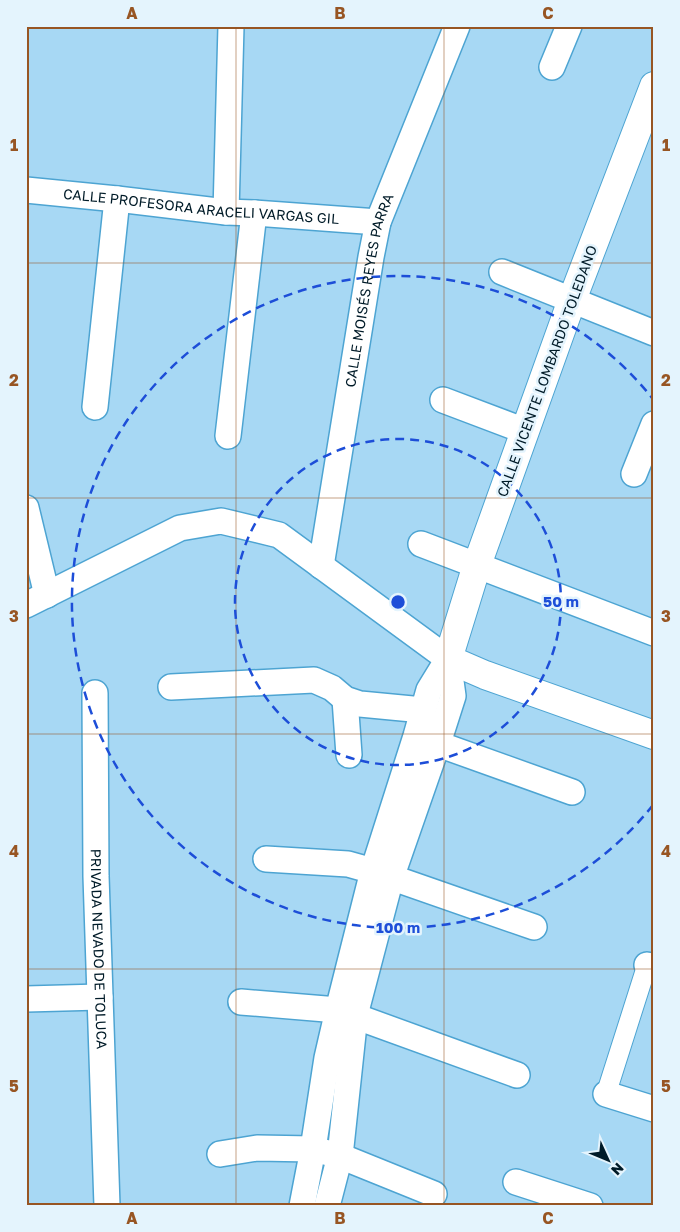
<svg xmlns="http://www.w3.org/2000/svg" width="680" height="1232" font-family="'Golos Text',sans-serif">
	<style>
		.lines { fill: none; stroke-linecap: round; stroke-linejoin: round }
		.pedestrian-casing { stroke: #4da4d2; stroke-width: 21 }
		.minor-casing { stroke: #4da4d2; stroke-width: 28 }
		.tertiary-casing { stroke: #4da4d2; stroke-width: 30 }
		.pedestrian { stroke: #fff; stroke-width: 19 }
		.minor { stroke: #fff; stroke-width: 25 }
		.tertiary { stroke: #fff; stroke-width: 28 }
		.grid { fill: none; stroke: #975523; stroke-width: 1; stroke-opacity: 0.55 }
		.ring { fill: none; stroke: #1d4ed8; stroke-width: 2.5; stroke-dasharray: 9 6 }
		.labels { text-anchor: middle; stroke-width: 5; stroke-linejoin: round; paint-order: stroke }
		.street-label { font-size: 14px; fill: #001b28; stroke: #e4f4fd }
		.centre { fill: #1d4ed8; stroke: #e4f4fd; stroke-width: 2.5 }
		.ring-label { font-size: 15px; text-anchor: middle; font-weight: bold; fill: #1d4ed8; stroke: #e4f4fd; stroke-width: 5; stroke-linejoin: round; paint-order: stroke }
		.neatline { fill: none; stroke: #975523; stroke-width: 2 }
		.grid-label { font-size: 16px; text-anchor: middle; font-weight: bold; fill: #975523 }
	</style>
	<rect width="100%" height="100%" fill="#a7d8f4"/>
	<g class="lines">
		<defs>
			<path id="pedestrian" d="M606 1094 647 965"/>
			<g id="minor">
				<path d="M552 67 569 26"/>
				<path id="s1" d="M26 190 117 199 226 212 254 213 378 222"/>
				<path d="M226 212 231 26"/>
				<path d="M502 272 654 333"/>
				<path d="M443 400 525 431"/>
				<path d="M95 407 117 199"/>
				<path d="M228 436 254 213"/>
				<path d="M634 474 654 424"/>
				<path d="M26 508 47 595"/>
				<path d="M421 544 654 633"/>
				<path id="s2" d="M321 566 371 257 378 222 457 26"/>
				<path d="M26 605 180 528 221 521 279 535 448 659"/>
				<path d="M171 687 314 680 332 688 345 699 360 704 423 710"/>
				<path id="s3" d="M95 693 96 876 107 1206"/>
				<path d="M345 699 349 755"/>
				<path d="M424 739 572 792"/>
				<path d="M266 859 348 864 373 871 534 927"/>
				<path d="M647 965 654 967"/>
				<path d="M26 999 100 997"/>
				<path d="M241 1002 338 1010 517 1075"/>
				<path d="M606 1094 654 1109"/>
				<path d="M220 1154 257 1148 313 1149 340 1156 434 1194"/>
				<path d="M516 1182 590 1206"/>
				<path d="M302 1206 313 1149 327 1058 338 1010 373 871 416 736 429 690 448 659"/>
				<path d="M327 1206 340 1156 355 1015 391 878 438 743 453 696 448 659"/>
			</g>
			<path id="tertiary" d="M654 86 572 300 477 565 448 659 485 675 654 735"/>
		</defs>
		<!-- pedestrian casing -->
		<use href="#pedestrian" class="pedestrian-casing"/>
		<!-- minor casing -->
		<use href="#minor" class="minor-casing"/>
		<!-- tertiary casing -->
		<use href="#tertiary" class="tertiary-casing"/>
		<!-- pedestrian -->
		<use href="#pedestrian" class="pedestrian"/>
		<!-- minor -->
		<use href="#minor" class="minor"/>
		<!-- tertiary -->
		<use href="#tertiary" class="tertiary"/>
	</g>
	<!-- grid -->
	<path class="grid" d="M236 26V1206M444 26V1206M26 263H654M26 498H654M26 734H654M26 969H654"/>
	<!-- distance rings -->
	<g class="ring">
		<circle cx="398" cy="602" r="163"/>
		<path d="M653 805A326 326 0 1 1 653 399"/>
	</g>
	<g class="labels">
		<!-- street labels -->
		<g class="street-label">
			<text dy="5" stroke="none"><textPath href="#s1" startOffset="176">CALLE PROFESORA ARACELI VARGAS GIL</textPath></text>
			<text dy="5" stroke="none"><textPath href="#s2" startOffset="280">CALLE MOISÉS REYES PARRA</textPath></text>
			<text transform="translate(547 371) rotate(-70)" y="5">CALLE VICENTE LOMBARDO TOLEDANO</text>
			<text dy="5" stroke="none"><textPath href="#s3" startOffset="256">PRIVADA NEVADO DE TOLUCA</textPath></text>
		</g>
	</g>
	<circle cx="398" cy="602" r="8" class="centre"/>
	<g class="ring-label">
		<text x="561" y="607">50 m</text>
		<text x="398" y="933">100 m</text>
	</g>
	<!-- border -->
	<rect width="680" height="1232" fill="none" stroke="#e4f4fd" stroke-width="55"/>
	<!-- north arrow -->
	<g transform="translate(608 1160) rotate(134)" stroke="#e4f4fd" stroke-width="4" paint-order="stroke">
	<path d="M0-4L9 19L0 12L-9 19Z" fill="#001b28"/>
	<text y="-8" font-size="14" font-weight="bold" text-anchor="middle" fill="#001b28">N</text>
	</g>
	<rect x="28" y="28" width="624" height="1176" class="neatline"/>
	<g class="grid-label">
		<text x="132" y="19">A</text>
		<text x="340" y="19">B</text>
		<text x="548" y="19">C</text>
		<text x="14" y="151">1</text>
		<text x="666" y="151">1</text>
		<text x="14" y="386">2</text>
		<text x="666" y="386">2</text>
		<text x="14" y="622">3</text>
		<text x="666" y="622">3</text>
		<text x="14" y="857">4</text>
		<text x="666" y="857">4</text>
		<text x="14" y="1092">5</text>
		<text x="666" y="1092">5</text>
		<text x="132" y="1224">A</text>
		<text x="340" y="1224">B</text>
		<text x="548" y="1224">C</text>
	</g>
</svg>
